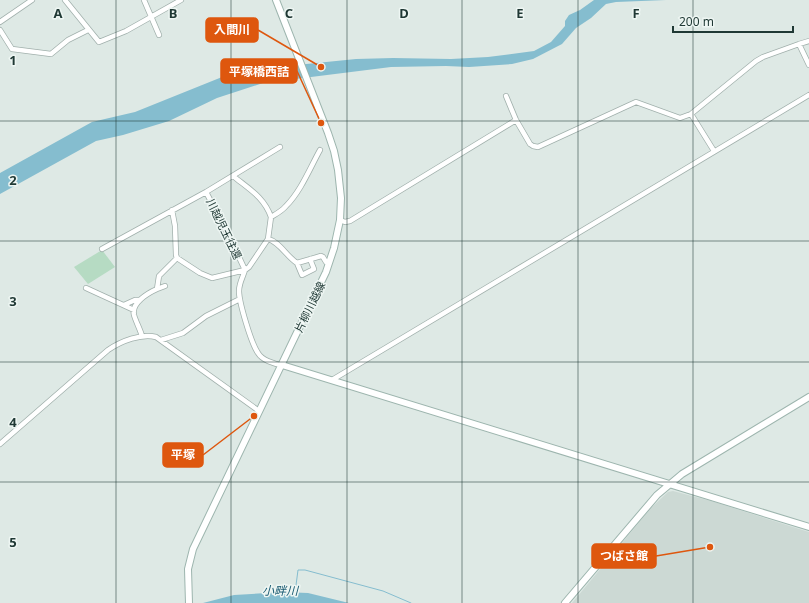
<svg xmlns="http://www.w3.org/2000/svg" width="809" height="603" font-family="'Noto Sans','Noto Sans JP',sans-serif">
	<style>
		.built { fill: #ccd9d4 }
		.green { fill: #b6dbc3 }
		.water { fill: #85bdcf }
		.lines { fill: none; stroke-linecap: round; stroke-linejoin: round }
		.stream { stroke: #85bdcf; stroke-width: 1 }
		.street-casing { stroke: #a1b0ac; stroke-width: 6 }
		.secondary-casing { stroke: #9db5ae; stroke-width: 8 }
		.street { stroke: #fff; stroke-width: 4.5 }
		.secondary { stroke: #fff; stroke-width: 6 }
		.grid { fill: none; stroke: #1f3834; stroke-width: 1; stroke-opacity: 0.55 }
		.labels { text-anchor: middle; stroke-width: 3; stroke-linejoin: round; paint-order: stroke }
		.street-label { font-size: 11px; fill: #1f3834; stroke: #eef6f3 }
		.water-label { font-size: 12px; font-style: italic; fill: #1b5c73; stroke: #eef6f3 }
		.grid-label { font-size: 13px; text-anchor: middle; font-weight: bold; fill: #1f3834; stroke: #eef6f3; stroke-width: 3; stroke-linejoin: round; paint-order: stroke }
		.leader { fill: none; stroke: #de570e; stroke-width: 1.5 }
		.callout-dot { fill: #de570e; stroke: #eef6f3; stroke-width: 1.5 }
		.callout { fill: #de570e; stroke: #de570e; stroke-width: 1.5 }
		.callout-label { font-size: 12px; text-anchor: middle; font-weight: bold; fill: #fff }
	</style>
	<rect width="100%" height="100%" fill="#dee9e5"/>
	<!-- built -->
	<path class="built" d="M673 491 711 501 809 532V603H572L651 508 668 492Z"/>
	<!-- green -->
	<path class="green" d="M102 250 115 267 88 284 74 267Z"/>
	<!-- water -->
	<path class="water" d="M666 0 616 2 606 4 591 18 576 28 562 44 533 59 512 64 469 67 446 66 391 67 263 83 217 98 169 121 123 135 96 141 0 194V173L92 122 135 112 237 71 356 59 393 58 451 59 488 57 534 51 551 42 565 26V21L569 15 580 10 594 0Z
		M283 592 308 593 349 603H203L234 595Z"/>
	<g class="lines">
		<!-- stream -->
		<path class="stream" d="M295 593 298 570H305L383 591 411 603"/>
		<defs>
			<path id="street" d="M65 0 99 42 126 31 181 0
				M144 0 159 35
				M0 22 32 0
				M0 30 12 49 51 54 68 40 88 30
				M799 44 809 41
				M506 96 516 120 530 144 533 146 538 147 636 102 680 118 691 114 756 61 763 57 799 44 809 65
				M691 114 714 151
				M320 150C310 168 301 191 286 206 282 211 276 214 271 217L268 239C280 242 286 256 297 263L321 256 323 257 326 262 329 263
				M233 176C249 189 264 197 271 217
				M206 192 232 242 245 270C243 277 239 283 239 291 239 302 251 343 258 353 262 360 274 364 282 365
				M172 210 175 226 176 255 177 258 200 273 212 278 245 270 249 267 268 239
				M340 220 345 222 350 221 516 120
				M102 249 206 192 280 147
				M297 263 302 275 314 269 310 259
				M86 288 134 310
				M157 289 165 286
				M124 305 135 300H140
				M142 336C140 329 136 322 134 315 131 303 148 293 157 289L159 276 177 258
				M161 340 183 333 206 316 240 299
				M332 380 809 95
				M0 444 108 350C121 341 142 333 156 337L259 411"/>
			<path id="secondary" d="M282 365 809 527
				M189 603 188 569 193 549 326 272 334 248 340 220 341 198 338 170 334 151 328 133 276 0
				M565 603 657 495 682 474 809 397"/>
		</defs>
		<!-- street casing -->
		<use href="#street" class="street-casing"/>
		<!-- secondary casing -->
		<use href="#secondary" class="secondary-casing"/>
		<!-- street -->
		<use href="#street" class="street"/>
		<!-- secondary -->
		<use href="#secondary" class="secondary"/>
	</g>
	<!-- grid -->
	<path class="grid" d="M116 0V603M231 0V603M347 0V603M462 0V603M578 0V603M693 0V603M0 121H809M0 241H809M0 362H809M0 482H809"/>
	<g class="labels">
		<!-- street labels -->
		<g class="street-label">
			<text transform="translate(224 229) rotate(64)" y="4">川越児玉往還</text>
			<text transform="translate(310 307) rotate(-64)" y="4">片柳川越線</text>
		</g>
		<!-- water labels -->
		<g class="water-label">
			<text transform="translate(280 591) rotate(1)" y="4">小畔川</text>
		</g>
	</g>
	<g class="grid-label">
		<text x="58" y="18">A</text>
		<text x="173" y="18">B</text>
		<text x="289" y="18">C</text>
		<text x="404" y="18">D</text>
		<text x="520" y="18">E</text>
		<text x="636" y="18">F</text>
		<text x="13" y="65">1</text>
		<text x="13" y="185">2</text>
		<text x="13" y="306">3</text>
		<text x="13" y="427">4</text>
		<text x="13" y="547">5</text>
	</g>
	<!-- callouts -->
	<path class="leader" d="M321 67L258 30M321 123L297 71M254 416L203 455M710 547L656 556"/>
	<g class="callout-dot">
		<circle cx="321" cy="67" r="4"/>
		<circle cx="321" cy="123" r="4"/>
		<circle cx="254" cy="416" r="4"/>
		<circle cx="710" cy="547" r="4"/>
	</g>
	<g class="callout">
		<rect x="206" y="18" width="52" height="24" rx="4"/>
		<rect x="221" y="59" width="76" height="24" rx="4"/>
		<rect x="163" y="443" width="40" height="24" rx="4"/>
		<rect x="592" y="544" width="64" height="24" rx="4"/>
	</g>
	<g class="callout-label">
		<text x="232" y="34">入間川</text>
		<text x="259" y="76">平塚橋西詰</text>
		<text x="183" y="459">平塚</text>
		<text x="624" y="560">つばさ館</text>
	</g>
	<!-- scale -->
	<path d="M673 26v6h120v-6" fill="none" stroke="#1f3834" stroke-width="2"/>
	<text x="679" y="26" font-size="12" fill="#1f3834" stroke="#eef6f3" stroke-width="3" paint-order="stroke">200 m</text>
</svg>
